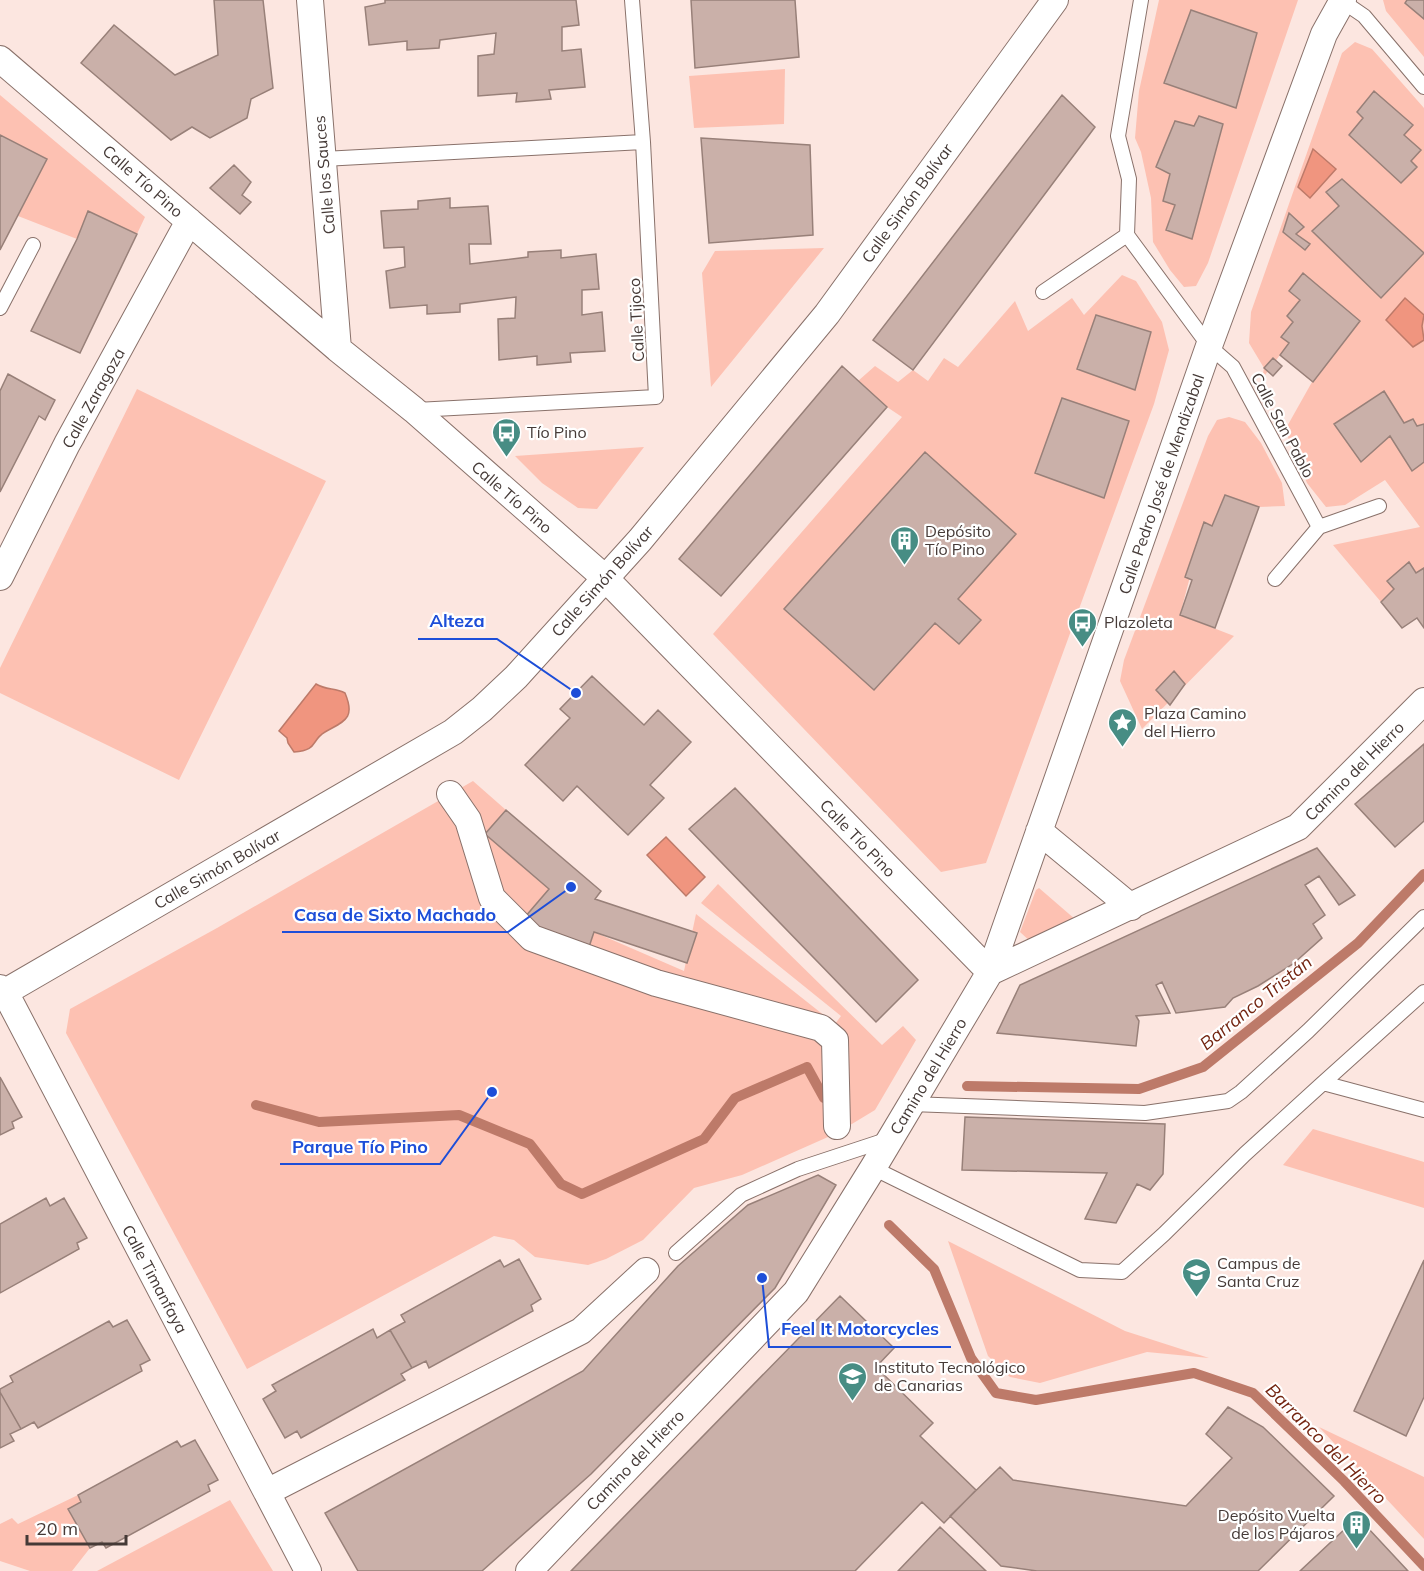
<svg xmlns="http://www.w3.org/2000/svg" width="1424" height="1571" font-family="Mulish,sans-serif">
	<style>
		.green { fill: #fdc1b2 }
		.water { fill: #f0957f; stroke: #bd7a69; stroke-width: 1.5 }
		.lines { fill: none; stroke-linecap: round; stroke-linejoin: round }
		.stream { stroke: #bd7a69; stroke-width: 10 }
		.building { fill: #cab0a9; stroke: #988079; stroke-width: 1.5 }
		.lane-casing { stroke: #89716a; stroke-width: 16 }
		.street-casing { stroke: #89716a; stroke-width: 28 }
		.lane { stroke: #fff; stroke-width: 14 }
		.street { stroke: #fff; stroke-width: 26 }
		.labels { text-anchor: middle; stroke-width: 4.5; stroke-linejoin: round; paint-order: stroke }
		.street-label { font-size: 16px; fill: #453a37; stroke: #fff }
		.poi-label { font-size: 16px; fill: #453a37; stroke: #fff; text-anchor: start }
		.water-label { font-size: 18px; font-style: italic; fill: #732410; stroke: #fff }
		.leader { fill: none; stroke: #1d4ed8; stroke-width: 2 }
		.callout-dot { fill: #1d4ed8; stroke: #fff; stroke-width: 2 }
		.callout-label { font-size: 18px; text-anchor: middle; font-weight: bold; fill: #1d4ed8; stroke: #fff; stroke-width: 4.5; stroke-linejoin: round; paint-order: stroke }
	</style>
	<rect width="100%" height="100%" fill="#fce6e0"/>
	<!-- green -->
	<path class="green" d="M1159 0H1298L1208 263 1196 286 1184 287 1170 270 1153 242 1151 198 1141 152 1135 138 1139 91Z
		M1383 0H1424V57L1386 11Z
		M1355 42 1372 49 1424 108V569L1381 602 1333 545 1420 527 1385 480 1345 505 1326 507 1307 483 1285 430 1312 382 1280 355 1262 379 1264 368 1249 343 1251 312 1342 53Z
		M785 69 784 124 694 128 689 76Z
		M0 95 145 217 137 234 88 211 77 239 18 216 47 159 0 135Z
		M824 248 711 387 702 273 715 251Z
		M1122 275 1136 281 1162 322 1169 350 1154 404 986 863 941 872 713 634 902 417 887 407 858 381 875 366 898 382 913 370 928 381 944 358 958 367 1015 301 1028 331 1072 298 1084 315Z
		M137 389 326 481 179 780 0 693V668Z
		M1229 417 1245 422 1261 443 1282 483 1285 506 1259 507 1225 495 1212 526 1204 523 1180 615 1234 636 1142 729 1120 681 1124 660 1208 436 1217 420Z
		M644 447 597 509 578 508 542 483 515 456Z
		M473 781 506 810 486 834 549 889 589 946 594 932 684 971 696 914 835 1024 841 1016 701 903 718 884 882 1045 903 1026 916 1040 875 1110 837 1133 742 1175 694 1188 643 1240 606 1259 588 1265 535 1257 514 1240 494 1236 247 1369 66 1033 70 1009 217 928Z
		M1039 888 1076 920 1032 943 1020 932 1036 890Z
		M1313 1129 1424 1162V1208L1283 1165Z
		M948 1241 1125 1331 1209 1358 1147 1352 1040 1383 1010 1377 988 1356Z
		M1319 1427 1424 1477V1539Z
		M78 1495 81 1502 68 1510 90 1548 72 1571H30L0 1561V1524L12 1518 18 1524Z
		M230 1500 273 1571H97Z"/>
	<!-- water -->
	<path class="water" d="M1313 149 1336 169 1310 198 1298 187Z
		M1405 298 1424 315 1422 326 1424 340 1413 347 1386 320Z
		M316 684C326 690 335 688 345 693 356 719 344 721 325 732 310 741 319 750 294 752L288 743 287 738 279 731Z
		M666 837 705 877 686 896 647 855Z"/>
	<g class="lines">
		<!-- stream -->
		<path class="stream" d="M807 1067 824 1098
			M967 1086 1139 1089 1203 1067 1358 943 1424 874
			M256 1105 319 1122 459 1115 530 1144 561 1184 582 1194 704 1139 735 1098 807 1067
			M889 1225 934 1269 971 1358 996 1393 1036 1400 1194 1373 1253 1393 1344 1481 1424 1566"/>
	</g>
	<!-- building -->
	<path class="building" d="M214 0H263L273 88 251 99 247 118 210 138 192 127 171 140 81 63 114 25 175 75 218 55Z
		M385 0H576L579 25 562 27V51L581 49 585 87 549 90 551 99 516 102 517 93 478 96V56L494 54 496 33 440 40 439 48 407 50V41L369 45 365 7 385 3Z
		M691 0H795L799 57 695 68Z
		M1407 0H1424V19L1405 3Z
		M1191 10 1257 33 1236 108 1164 83Z
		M1374 91 1413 125 1404 135 1421 150 1411 161 1417 167 1401 183 1349 135 1363 118 1357 112Z
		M1062 95 1095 127 913 370 873 340Z
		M1199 116 1223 124 1192 239 1166 230 1175 205 1163 201 1170 174 1156 167 1175 121 1194 126Z
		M0 135 47 159 0 250Z
		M701 138 810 145 813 235 709 243Z
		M234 165 251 182 242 195 251 202 240 214 210 188Z
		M1342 179 1424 253 1381 298 1312 231 1339 206 1326 192Z
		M450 198V208L488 206 491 244H469L470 264 528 257V252L561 250V258L596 254 599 289 582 290V315L602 312 605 351 570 353 571 362 537 365V356L499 360 498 319 515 318 516 297 460 304V312L427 314V305L390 308 386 271 405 267 404 247 384 248 381 211 418 209V201Z
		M88 211 137 234 80 353 31 331 77 239Z
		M1289 213 1304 227 1296 234 1310 244 1305 250 1283 232Z
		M1303 273 1360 321 1313 382 1280 355 1289 343 1281 337 1293 322 1287 316 1300 300 1289 291Z
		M1096 315 1151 332 1135 390 1077 369Z
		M1273 358 1282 366 1273 376 1264 368Z
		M842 366 887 407 721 596 679 559Z
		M8 374 55 400 45 420 39 416 0 492V391Z
		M1384 391 1404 423 1413 419 1417 426 1424 424V462L1412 471 1390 436 1361 462 1334 424Z
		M1062 398 1129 421 1104 498 1035 473Z
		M925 452 1016 534 958 599 981 620 959 644 935 623 874 690 784 609Z
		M1225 495 1259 507 1215 628 1180 615 1192 580 1185 577 1204 522 1212 526Z
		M1409 562 1416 573 1424 568V628L1417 618 1402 628 1381 602 1394 589 1387 581Z
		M1174 671 1185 684 1170 705 1156 690Z
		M592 676 644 725 658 710 691 742 650 785 664 798 628 835 577 786 563 801 525 765 570 718 560 709Z
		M1424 744V821L1395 847 1355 804Z
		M735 788 918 980 876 1022 689 829Z
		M506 810 601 891 595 899 697 933 687 963 594 932 589 947 541 931 525 917 549 889 485 834Z
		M1317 848 1355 895 1339 905 1319 876 1305 885 1325 915 1313 924 1322 938 1293 964 1258 986 1233 998 1225 1007 1176 1013 1162 982 1156 985 1170 1013 1136 1016 1139 1021 1136 1046 997 1033 1020 985Z
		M0 1077 22 1117 12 1122 14 1128 0 1135Z
		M965 1117 1165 1124 1163 1174 1150 1190 1137 1184 1116 1223 1085 1219 1107 1173 962 1170Z
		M818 1175 836 1185 775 1288 591 1474 482 1571H358L325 1513 583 1371 678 1266 748 1205Z
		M46 1198 50 1206 64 1198 87 1238 77 1243 79 1249 0 1293V1224Z
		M519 1259 541 1299 531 1305 533 1311 429 1368 426 1361 412 1368 390 1330 405 1322 401 1315 500 1260 504 1267Z
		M1424 1260V1397L1406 1436 1354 1411Z
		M840 1296 894 1348 876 1367 933 1423 920 1436 976 1490 944 1523 922 1502 855 1571H571Z
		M127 1320 150 1360 140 1365 142 1371 38 1428 34 1422 21 1429 0 1392V1389L13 1382 10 1376 109 1321 113 1327Z
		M373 1329 377 1338 390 1330 412 1368 401 1374 405 1380 301 1438 297 1431 285 1438 263 1399 276 1391 272 1385Z
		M0 1392 21 1429 10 1434 14 1441 0 1448Z
		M1228 1407 1263 1427 1334 1496 1258 1571H1037L1001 1566 950 1516 1000 1467 1013 1480 1186 1506 1232 1458 1206 1434Z
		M195 1440 218 1480 208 1485 210 1491 106 1548 102 1542 90 1548 68 1509 81 1502 78 1495 177 1441 181 1447Z
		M940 1527 986 1571H898Z
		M1367 1527 1408 1571H1300L1346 1528Z"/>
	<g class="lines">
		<defs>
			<path id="lane" d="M1141 0 1118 136 1129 179 1127 235 1209 346 1233 367 1319 527
				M1342 1 1364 16 1424 87
				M323 159 643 142
				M1043 292 1127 235
				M0 308 33 245
				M416 410 656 397 643 142 632 0
				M1275 579 1319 527 1379 506
				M1323 1083 1424 992
				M911 1104 1145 1113 1228 1101 1241 1092 1308 1031 1424 917
				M873 1168 1080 1270 1122 1272 1164 1234 1245 1154 1323 1083 1424 1110
				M676 1253 741 1195 798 1169 889 1139"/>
			<path id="street" d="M310 0 338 349
				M0 59 338 349 414 410 605 578 990 972
				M0 577 67 444 189 221
				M450 794 468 820 492 898 532 938 656 983 821 1028 835 1040 837 1126
				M1039 831 1131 907
				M990 972 1298 827 1424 701
				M0 988 5 992 308 1571
				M0 995 453 732 482 709 516 677 640 540 827 314 1055 0
				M267 1492 581 1331 646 1271
				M529 1571 796 1292 873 1168 990 972 1209 346 1324 34 1343 0"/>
		</defs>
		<!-- lane casing -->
		<use href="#lane" class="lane-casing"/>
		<!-- street casing -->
		<use href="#street" class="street-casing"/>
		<!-- lane -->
		<use href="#lane" class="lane"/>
		<!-- street -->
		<use href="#street" class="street"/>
	</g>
	<!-- icons -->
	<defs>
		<symbol id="bus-pin" viewBox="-11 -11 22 30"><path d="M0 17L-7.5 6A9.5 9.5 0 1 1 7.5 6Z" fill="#478d84" stroke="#fff"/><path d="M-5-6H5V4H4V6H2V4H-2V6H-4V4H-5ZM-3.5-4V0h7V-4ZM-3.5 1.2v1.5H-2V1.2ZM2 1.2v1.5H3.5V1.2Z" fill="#fff"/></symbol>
		<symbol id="building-pin" viewBox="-11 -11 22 30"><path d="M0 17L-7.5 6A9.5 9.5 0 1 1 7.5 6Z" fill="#478d84" stroke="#fff"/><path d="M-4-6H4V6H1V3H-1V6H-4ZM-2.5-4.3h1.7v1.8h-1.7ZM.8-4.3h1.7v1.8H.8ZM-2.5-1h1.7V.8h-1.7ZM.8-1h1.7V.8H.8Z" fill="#fff"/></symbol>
		<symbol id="sight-pin" viewBox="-11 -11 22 30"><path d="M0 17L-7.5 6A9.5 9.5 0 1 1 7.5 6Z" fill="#478d84" stroke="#fff"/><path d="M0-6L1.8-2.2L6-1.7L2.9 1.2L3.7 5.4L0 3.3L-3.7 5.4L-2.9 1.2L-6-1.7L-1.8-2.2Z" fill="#fff"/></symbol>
		<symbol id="university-pin" viewBox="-11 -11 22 30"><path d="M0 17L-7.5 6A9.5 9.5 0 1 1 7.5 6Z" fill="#478d84" stroke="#fff"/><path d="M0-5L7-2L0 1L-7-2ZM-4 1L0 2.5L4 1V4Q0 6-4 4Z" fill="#fff"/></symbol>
	</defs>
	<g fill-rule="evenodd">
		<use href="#bus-pin" x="490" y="416" width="33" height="45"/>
		<use href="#building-pin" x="888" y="524" width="33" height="45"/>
		<use href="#bus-pin" x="1066" y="606" width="33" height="45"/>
		<use href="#sight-pin" x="1106" y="706" width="33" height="45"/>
		<use href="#university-pin" x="1180" y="1256" width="33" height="45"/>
		<use href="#university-pin" x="836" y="1360" width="33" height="45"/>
		<use href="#building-pin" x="1340" y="1508" width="33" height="45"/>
	</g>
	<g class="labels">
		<!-- street labels -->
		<g class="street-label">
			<text transform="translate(324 175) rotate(-95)" y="6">Calle los Sauces</text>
			<text transform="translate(143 181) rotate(41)" y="6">Calle Tío Pino</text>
			<text transform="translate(907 203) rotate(-54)" y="6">Calle Simón Bolívar</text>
			<text transform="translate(636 320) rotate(-93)" y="6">Calle Tijoco</text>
			<text transform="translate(93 398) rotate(-61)" y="6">Calle Zaragoza</text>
			<text transform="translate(1283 425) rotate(62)" y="6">Calle San Pablo</text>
			<text transform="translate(1161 484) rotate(-71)" y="6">Calle Pedro José de Mendizabal</text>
			<text transform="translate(512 497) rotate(41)" y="6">Calle Tío Pino</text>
			<text transform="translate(602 581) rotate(-48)" y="6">Calle Simón Bolívar</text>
			<text transform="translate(1354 771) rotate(-45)" y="6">Camino del Hierro</text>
			<text transform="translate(858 838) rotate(46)" y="6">Calle Tío Pino</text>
			<text transform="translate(217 869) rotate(-30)" y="6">Calle Simón Bolívar</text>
			<text transform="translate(928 1076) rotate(-59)" y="6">Camino del Hierro</text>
			<text transform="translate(155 1279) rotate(62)" y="6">Calle Timanfaya</text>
			<text transform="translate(635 1460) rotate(-46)" y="6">Camino del Hierro</text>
		</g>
		<!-- poi labels -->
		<g class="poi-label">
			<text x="527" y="438">Tío Pino</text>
			<text x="925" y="537">Depósito<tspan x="925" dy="18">Tío Pino</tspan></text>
			<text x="1104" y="628">Plazoleta</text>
			<text x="1144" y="719">Plaza Camino<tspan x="1144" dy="18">del Hierro</tspan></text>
			<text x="1217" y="1269">Campus de<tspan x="1217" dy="18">Santa Cruz</tspan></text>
			<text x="874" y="1373">Instituto Tecnológico<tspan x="874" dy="18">de Canarias</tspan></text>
			<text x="1335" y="1521" text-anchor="end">Depósito Vuelta<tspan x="1335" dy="18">de los Pájaros</tspan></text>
		</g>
		<!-- water labels -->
		<g class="water-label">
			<text transform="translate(1256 1003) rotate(-39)" y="6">Barranco Tristán</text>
			<text transform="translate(1326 1444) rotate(45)" y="6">Barranco del Hierro</text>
		</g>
	</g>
	<!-- callouts -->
	<path class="leader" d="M576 693L497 639H418M571 887L508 932H282M492 1092L440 1164H280M762 1278L769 1347H951"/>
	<g class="callout-dot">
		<circle cx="576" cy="693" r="6"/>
		<circle cx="571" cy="887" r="6"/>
		<circle cx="492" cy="1092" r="6"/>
		<circle cx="762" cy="1278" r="6"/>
	</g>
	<g class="callout-label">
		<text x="457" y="627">Alteza</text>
		<text x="395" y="921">Casa de Sixto Machado</text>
		<text x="360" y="1153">Parque Tío Pino</text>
		<text x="860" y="1335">Feel It Motorcycles</text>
	</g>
	<!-- scale -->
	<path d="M27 1535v9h99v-9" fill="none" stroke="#453a37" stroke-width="3"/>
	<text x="36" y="1535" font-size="18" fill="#453a37" stroke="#ffffff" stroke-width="4.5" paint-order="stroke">20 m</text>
</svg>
